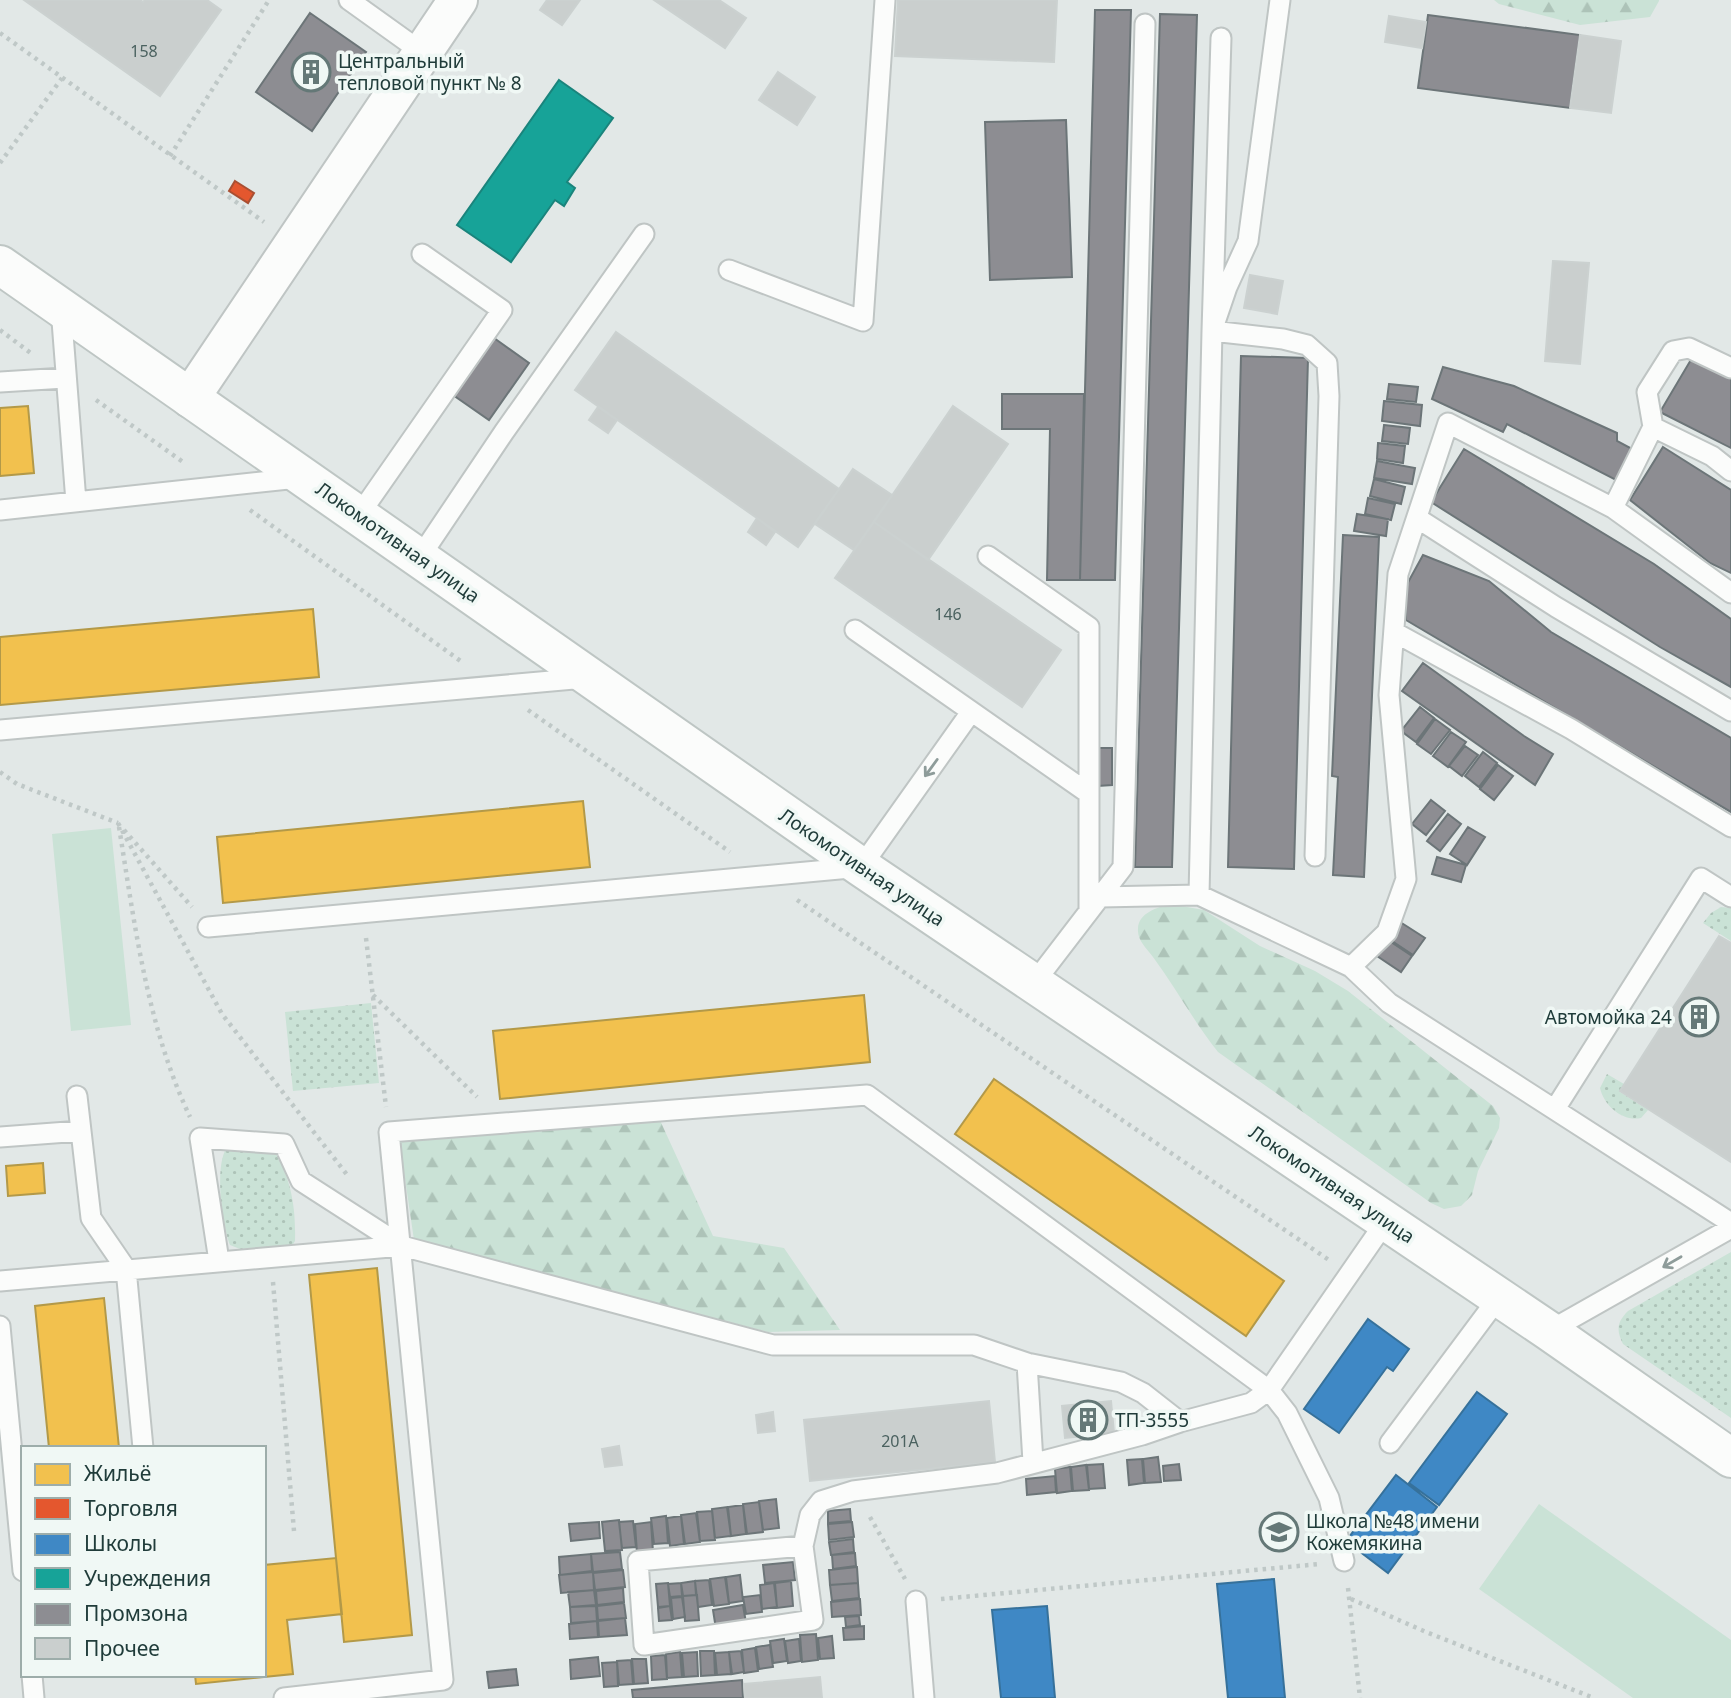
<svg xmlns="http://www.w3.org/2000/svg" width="1731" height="1698" font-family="'Noto Sans',sans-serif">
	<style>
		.grass { fill: url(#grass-dots) }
		.forest { fill: url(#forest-firs) }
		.pitch { fill: #cae2d6 }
		.homes { fill: #f2c14e; stroke: #b39948; stroke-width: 2 }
		.shops { fill: #e4572e; stroke: #a94f32; stroke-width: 2 }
		.schools { fill: #3f88c5; stroke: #36719b; stroke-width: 2 }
		.public { fill: #17a398; stroke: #1a847c; stroke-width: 2 }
		.industry { fill: #8d8d92; stroke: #6c7578; stroke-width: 2 }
		.building { fill: #cacfce; stroke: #cbd1d0; stroke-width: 2 }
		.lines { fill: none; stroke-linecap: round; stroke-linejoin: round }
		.lane-casing { stroke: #bfc5c4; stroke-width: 23 }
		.street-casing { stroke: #bfc5c4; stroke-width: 42 }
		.secondary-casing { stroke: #bec6c4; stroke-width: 42 }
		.path { stroke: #bfc8c7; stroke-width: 4.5; stroke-dasharray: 3.5 5; stroke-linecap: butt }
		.lane { stroke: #fbfcfb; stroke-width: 19 }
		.street { stroke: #fbfcfb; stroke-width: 38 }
		.secondary { stroke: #fbfcfb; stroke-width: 38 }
		.oneway { stroke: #8e9c9a }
		.labels { text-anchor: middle; stroke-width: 7; stroke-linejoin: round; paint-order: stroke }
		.number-label { font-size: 16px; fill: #4b6260 }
		.poi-label { font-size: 19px; fill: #203c3a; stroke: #f0f8f5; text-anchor: start }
		.street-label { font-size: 19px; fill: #203c3a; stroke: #f0f8f5 }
	</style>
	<defs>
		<pattern id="grass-dots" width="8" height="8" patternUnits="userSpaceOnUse" patternTransform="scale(1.75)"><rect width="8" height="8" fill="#cae2d6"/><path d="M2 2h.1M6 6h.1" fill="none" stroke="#adc3b8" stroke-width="1.8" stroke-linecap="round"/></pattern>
		<pattern id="forest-firs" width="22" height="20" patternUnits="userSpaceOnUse" patternTransform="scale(1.75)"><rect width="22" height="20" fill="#cae2d6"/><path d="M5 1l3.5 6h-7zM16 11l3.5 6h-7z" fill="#adc3b8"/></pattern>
	</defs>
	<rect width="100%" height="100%" fill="#e2e8e7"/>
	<!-- grass -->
	<path class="grass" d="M1721 907 1731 908V941L1703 923 1711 913Z
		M371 1003 379 1083 293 1091 285 1012Z
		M1607 1074 1624 1084 1620 1092 1648 1110 1641 1118C1623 1122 1604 1106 1600 1088Z
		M229 1145 272 1147C291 1177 296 1206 295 1241L292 1246 240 1249 230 1245C222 1225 213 1160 229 1145Z
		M1731 1252V1418L1623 1344C1616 1330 1617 1322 1628 1311Z"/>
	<!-- forest -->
	<path class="forest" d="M1494 0H1659V1L1650 17 1580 25 1499 4Z
		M1170 904 1204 910 1260 946 1315 971 1348 991 1493 1106 1500 1118 1499 1128 1478 1171 1472 1195 1461 1206 1444 1209 1431 1203 1218 1052C1194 1022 1176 988 1153 957 1147 949 1137 940 1138 929 1138 913 1158 907 1170 904Z
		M658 1116 713 1236 784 1248 840 1330 768 1332 414 1240 399 1138Z"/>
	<!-- pitch -->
	<path class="pitch" d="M111 828 131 1025 71 1031 52 834Z
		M1539 1504 1731 1640V1698H1633L1479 1589Z"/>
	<!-- homes -->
	<path class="homes" d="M28 406 34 473 0 476V408Z
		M313 609 319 677 0 705V637Z
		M583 801 590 867 223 903 217 837Z
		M864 995 870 1062 500 1099 493 1031Z
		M994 1079 1284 1281 1246 1336 955 1134Z
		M43 1163 45 1193 8 1196 6 1166Z
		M377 1268 412 1635 344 1642 309 1275Z
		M104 1298 119 1448H49L35 1306Z
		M336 1558 342 1614 287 1620 293 1674 196 1684 195 1675H264V1565Z"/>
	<!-- shops -->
	<path class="shops" d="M235 181 254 193 248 203 229 191Z"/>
	<!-- schools -->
	<path class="schools" d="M1368 1319 1409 1349 1393 1371 1387 1367 1339 1433 1304 1409Z
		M1477 1392 1507 1414 1439 1505 1409 1483Z
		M1396 1475 1437 1507 1388 1573 1346 1541Z
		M1274 1579 1285 1698H1228L1217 1584Z
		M1047 1606 1055 1698H1001L992 1610Z"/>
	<!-- public -->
	<path class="public" d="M559 80 613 118 567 182 575 188 564 206 555 200 511 262 457 225Z"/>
	<!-- industry -->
	<path class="industry" d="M1095 10H1131L1115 580H1080Z
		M310 13 366 52 312 131 256 92Z
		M1160 14 1197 15 1172 867H1135Z
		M1428 15 1580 35 1570 108 1418 88Z
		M1066 120 1072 277 990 280 985 122Z
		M494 338 529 363 489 420 453 395Z
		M1241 356 1308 358 1294 869 1228 867Z
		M1692 358 1731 377V448L1660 412Z
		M1443 367 1514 386 1617 433V441L1632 449 1616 480 1507 424 1503 432 1432 399Z
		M1389 384 1418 387 1416 402 1387 399Z
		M1002 394H1084L1080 580H1047L1050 429H1002Z
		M1384 401 1422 405 1420 426 1382 421Z
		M1384 425 1410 428 1408 444 1382 441Z
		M1378 443 1405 446 1403 463 1377 459Z
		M1663 447 1731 490V573L1710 563 1630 500Z
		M1464 449 1654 564 1731 619V687L1660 647 1431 502Z
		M1377 461 1415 468 1412 484 1374 478Z
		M1374 479 1405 487 1401 504 1370 496Z
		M1368 498 1395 504 1391 520 1365 514Z
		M1357 514 1388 519 1386 536 1354 531Z
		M1343 535 1379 537 1364 877 1333 875 1338 777 1332 776Z
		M1423 555 1489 581 1551 632 1731 738V812L1406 620V586Z
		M1423 663 1524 736 1553 754 1535 785 1402 691Z
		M1420 707 1434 718 1416 742 1401 731Z
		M1435 719 1450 730 1431 754 1417 744Z
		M1451 732 1466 742 1448 767 1433 756Z
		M1465 746 1478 755 1462 776 1449 766Z
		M1097 748H1112V785L1098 786Z
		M1483 752 1497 763 1479 787 1465 776Z
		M1498 765 1513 776 1494 800 1480 789Z
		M1431 800 1445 811 1426 835 1412 824Z
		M1448 814 1461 824 1440 851 1427 841Z
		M1468 827 1485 837 1467 865 1450 854Z
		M1437 857 1466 865 1461 882 1432 874Z
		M1397 920 1425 938 1413 955 1386 937Z
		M1385 938 1412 956 1401 972 1374 954Z
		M1158 1457 1161 1482 1145 1483 1143 1459Z
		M1142 1459 1144 1483 1129 1485 1127 1460Z
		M1103 1464 1105 1488 1089 1489 1087 1465Z
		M1179 1464 1181 1480 1164 1481 1163 1466Z
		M1086 1465 1089 1490 1073 1491 1071 1467Z
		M1070 1467 1072 1491 1057 1493 1055 1469Z
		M1055 1476 1056 1492 1027 1495 1026 1479Z
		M776 1499 779 1528 763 1530 759 1501Z
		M759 1502 763 1532 747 1534 743 1504Z
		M743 1505 746 1534 731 1536 728 1507Z
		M727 1507 731 1536 715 1538 712 1509Z
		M850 1509 851 1521 828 1523V1511Z
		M712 1511 715 1540 700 1541 697 1512Z
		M696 1513 700 1542 685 1544 681 1515Z
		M666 1516 668 1543 654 1544 651 1518Z
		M681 1516 684 1544 670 1546 667 1518Z
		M619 1520 622 1550 605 1551 602 1522Z
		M633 1521 636 1547 622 1548 619 1522Z
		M599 1522 600 1538 571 1541 569 1524Z
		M651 1522 653 1552 637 1553 635 1524Z
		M852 1522 854 1537 829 1540 828 1524Z
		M853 1539 854 1552 831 1555 829 1542Z
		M620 1552 622 1569 593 1572 591 1554Z
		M855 1553 856 1566 833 1569 832 1555Z
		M591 1554 592 1571 560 1575 559 1557Z
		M793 1562 795 1580 765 1583 763 1565Z
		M857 1567 858 1583 830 1585 829 1570Z
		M623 1570 625 1587 595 1590 593 1573Z
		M593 1572 594 1590 561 1593 559 1575Z
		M740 1575 743 1601 729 1603 726 1577Z
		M725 1577 729 1604 714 1606 710 1579Z
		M709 1580 712 1605 698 1607 695 1581Z
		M695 1581 696 1595 683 1596 681 1583Z
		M791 1581 793 1606 777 1608 775 1583Z
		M668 1583 670 1606 658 1607 656 1584Z
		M681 1583 682 1596 670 1597 668 1584Z
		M774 1583 777 1607 762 1609 760 1585Z
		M858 1583 859 1598 832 1601 830 1585Z
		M623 1588 624 1602 597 1605 596 1591Z
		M594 1590 596 1605 570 1607 568 1592Z
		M697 1595 699 1620 685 1621 683 1596Z
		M760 1595 762 1612 746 1614 743 1597Z
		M682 1597 685 1617 673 1619 671 1598Z
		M860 1599 861 1615 832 1617 831 1602Z
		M624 1603 626 1618 598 1620 597 1606Z
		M743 1605 746 1623 716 1629 713 1610Z
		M596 1606 597 1621 571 1623 570 1607Z
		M670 1606 672 1620 659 1621 658 1608Z
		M859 1616 860 1625 846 1627 845 1617Z
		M625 1618 627 1635 599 1637 598 1621Z
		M597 1621 598 1637 570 1639 569 1624Z
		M864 1626V1639L844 1640 843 1628Z
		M816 1634 818 1660 802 1662 800 1635Z
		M832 1636 834 1658 820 1659 818 1638Z
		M784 1639 787 1661 773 1663 770 1641Z
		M799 1639 801 1661 788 1663 785 1641Z
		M770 1645 773 1667 759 1669 756 1647Z
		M755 1648 758 1671 744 1673 742 1650Z
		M700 1651H714L715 1675 701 1676Z
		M741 1651 744 1672 732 1674 729 1652Z
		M680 1652 682 1677 667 1678 666 1654Z
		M697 1652 698 1676 684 1677 682 1653Z
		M729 1652 731 1674 717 1675 715 1653Z
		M665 1655 667 1679 652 1680 651 1656Z
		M598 1657 600 1676 571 1679 570 1660Z
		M632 1659H646L648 1683 634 1684Z
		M631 1660 633 1684 619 1685 617 1661Z
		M617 1662 618 1686 604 1687 602 1663Z
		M516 1669 518 1685 489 1688 487 1672Z
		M742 1680 743 1698H633L632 1690Z"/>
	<!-- building -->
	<path class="building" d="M24 0H140L143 2 145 0H207L221 10 160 96Z
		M547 0H580L562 25 540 10Z
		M654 0H719L746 18 725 48Z
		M898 0H1057L1054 62 895 56Z
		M1389 16 1426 22 1422 48 1385 42Z
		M1580 35 1621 41 1611 113 1570 108Z
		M778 72 815 97 797 125 759 100Z
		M1553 261 1589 263 1580 364 1545 361Z
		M1250 275 1283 281 1277 314 1244 308Z
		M616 332 839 489 798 547 575 390Z
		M953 406 1008 444 928 560 874 522Z
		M598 407 617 420 608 433 589 420Z
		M853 469 892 495 854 550 815 524Z
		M757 518 775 532 766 545 748 532Z
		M874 522 1061 650 1022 707 835 578Z
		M1719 936 1731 943V1162L1620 1091Z
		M989 1401 995 1462 810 1481 804 1420Z
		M1111 1401 1114 1433 1065 1438 1062 1406Z
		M773 1412 775 1431 758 1433 756 1415Z
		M619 1446 622 1465 605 1467 602 1449Z
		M820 1677 822 1698H745L744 1684Z"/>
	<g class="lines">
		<defs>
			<path id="lane" d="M349 0 423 53
				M1221 38 1212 331 1283 339 1307 345 1327 363 1329 396 1315 856
				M729 270 863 321 885 0
				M61 308 76 502
				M0 382 65 378
				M1653 427 1712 456 1731 471
				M1613 508 1653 427 1647 392 1673 351 1689 348 1731 368
				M0 510 298 478
				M359 515 502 310 422 254
				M1417 518 1556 607 1731 711
				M988 556 1089 627V911
				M420 557 504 432 644 234
				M855 630 1088 793
				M1394 632 1571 729 1731 827
				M0 730 585 678
				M1199 895 1212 331 1227 287 1248 241 1280 0
				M1100 897 1199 895 1351 967 1389 1003 1731 1223
				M208 927 861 867 971 712
				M1351 967 1387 932 1406 879 1389 695 1398 574 1448 423 1613 508 1731 593
				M1034 983 1123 867 1145 24
				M77 1096 91 1218 126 1269 143 1448
				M1555 1109 1701 878 1731 897
				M0 1137 81 1131
				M219 1261 200 1138 284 1144 301 1181 402 1246 773 1345H974L1027 1363 1121 1382 1143 1393 1180 1422
				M0 1281 402 1246
				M0 1326 23 1571
				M1549 1331 1731 1228
				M1027 1363 1033 1462
				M1390 1443 1499 1297
				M803 1546 810 1515 821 1501 853 1491 997 1473 1142 1435 1180 1422 1251 1403 1269 1390 1287 1413 1329 1498 1344 1561
				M803 1546 813 1620 644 1645 638 1561Z
				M916 1601 924 1698
				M32 1675 34 1698
				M284 1698 443 1680 389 1132 867 1095 1269 1390 1386 1221"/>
			<path id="street" d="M190 398 458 0"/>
			<path id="secondary" d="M0 265 861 867 1549 1331 1731 1458"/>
		</defs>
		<!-- lane casing -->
		<use href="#lane" class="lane-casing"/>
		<!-- street casing -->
		<use href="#street" class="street-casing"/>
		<!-- secondary casing -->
		<use href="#secondary" class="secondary-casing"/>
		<!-- path -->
		<path class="path" d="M0 33 264 222
			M170 156 269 0
			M0 163 62 78
			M0 330 32 354
			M96 400 183 462
			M250 510 462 662
			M528 710 730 852
			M0 772 17 784 118 823
			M118 823 222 1014 348 1176
			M119 827C135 926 147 1026 190 1117
			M124 830 192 907
			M797 900 1329 1260
			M366 938 386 1107
			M373 995 477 1097
			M273 1282 294 1531
			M870 1517 905 1579
			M1348 1588 1360 1698
			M941 1599 1320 1564
			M1351 1599 1426 1632 1594 1698"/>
		<!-- lane -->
		<use href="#lane" class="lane"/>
		<!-- street -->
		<use href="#street" class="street"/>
		<!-- secondary -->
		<use href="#secondary" class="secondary"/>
	</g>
	<!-- one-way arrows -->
	<defs><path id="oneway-shaft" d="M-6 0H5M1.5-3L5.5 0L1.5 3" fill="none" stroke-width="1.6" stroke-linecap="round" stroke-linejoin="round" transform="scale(1.75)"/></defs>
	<g class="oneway">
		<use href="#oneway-shaft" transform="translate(931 768) rotate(126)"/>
		<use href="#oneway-shaft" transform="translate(1672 1262) rotate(150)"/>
	</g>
	<!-- icons -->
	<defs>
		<symbol id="building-ring" viewBox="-11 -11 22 22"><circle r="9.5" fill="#f0f8f5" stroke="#647877" stroke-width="1.5"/><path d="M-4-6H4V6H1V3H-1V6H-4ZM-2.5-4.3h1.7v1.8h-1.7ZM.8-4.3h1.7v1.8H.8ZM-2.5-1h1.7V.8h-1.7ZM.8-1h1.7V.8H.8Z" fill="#647877"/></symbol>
		<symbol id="school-ring" viewBox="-11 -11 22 22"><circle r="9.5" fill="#f0f8f5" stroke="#647877" stroke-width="1.5"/><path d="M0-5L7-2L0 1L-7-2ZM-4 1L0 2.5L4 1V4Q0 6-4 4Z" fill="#647877"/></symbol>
	</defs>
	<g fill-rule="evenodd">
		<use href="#building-ring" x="289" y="50" width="44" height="44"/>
		<use href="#building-ring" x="1677" y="995" width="44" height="44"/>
		<use href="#building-ring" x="1066" y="1398" width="44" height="44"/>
		<use href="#school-ring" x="1257" y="1510" width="44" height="44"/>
	</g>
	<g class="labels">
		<!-- number labels -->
		<g class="number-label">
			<text x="144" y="57">158</text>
			<text x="948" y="620">146</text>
			<text x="900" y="1447">201А</text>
		</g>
		<!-- poi labels -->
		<g class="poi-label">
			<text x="338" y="68">Центральный<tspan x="338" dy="22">тепловой пункт № 8</tspan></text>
			<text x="1672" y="1024" text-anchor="end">Автомойка 24</text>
			<text x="1115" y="1427">ТП-3555</text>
			<text x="1306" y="1528">Школа №48 имени<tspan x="1306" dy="22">Кожемякина</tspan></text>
		</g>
		<!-- street labels -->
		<g class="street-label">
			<text transform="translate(398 542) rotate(35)" y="7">Локомотивная улица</text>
			<text transform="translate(862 867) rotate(34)" y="7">Локомотивная улица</text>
			<text transform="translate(1332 1184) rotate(34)" y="7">Локомотивная улица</text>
		</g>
	</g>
	<!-- legend -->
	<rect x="21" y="1446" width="245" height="231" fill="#f0f8f5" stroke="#9dadaa" stroke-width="2"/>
	<rect x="35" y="1464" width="35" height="21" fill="#f2c14e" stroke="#9dadaa" stroke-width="2"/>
	<text x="84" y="1481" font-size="21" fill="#203c3a">Жильё</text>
	<rect x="35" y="1498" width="35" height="21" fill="#e4572e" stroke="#9dadaa" stroke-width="2"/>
	<text x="84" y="1516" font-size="21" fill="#203c3a">Торговля</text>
	<rect x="35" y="1534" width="35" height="21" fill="#3f88c5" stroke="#9dadaa" stroke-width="2"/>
	<text x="84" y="1551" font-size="21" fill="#203c3a">Школы</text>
	<rect x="35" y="1568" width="35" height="21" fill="#17a398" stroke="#9dadaa" stroke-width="2"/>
	<text x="84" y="1586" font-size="21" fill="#203c3a">Учреждения</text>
	<rect x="35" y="1604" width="35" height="21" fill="#8d8d92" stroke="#9dadaa" stroke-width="2"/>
	<text x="84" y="1621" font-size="21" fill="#203c3a">Промзона</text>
	<rect x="35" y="1638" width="35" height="21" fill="#cacfce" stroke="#9dadaa" stroke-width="2"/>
	<text x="84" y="1656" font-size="21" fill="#203c3a">Прочее</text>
</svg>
